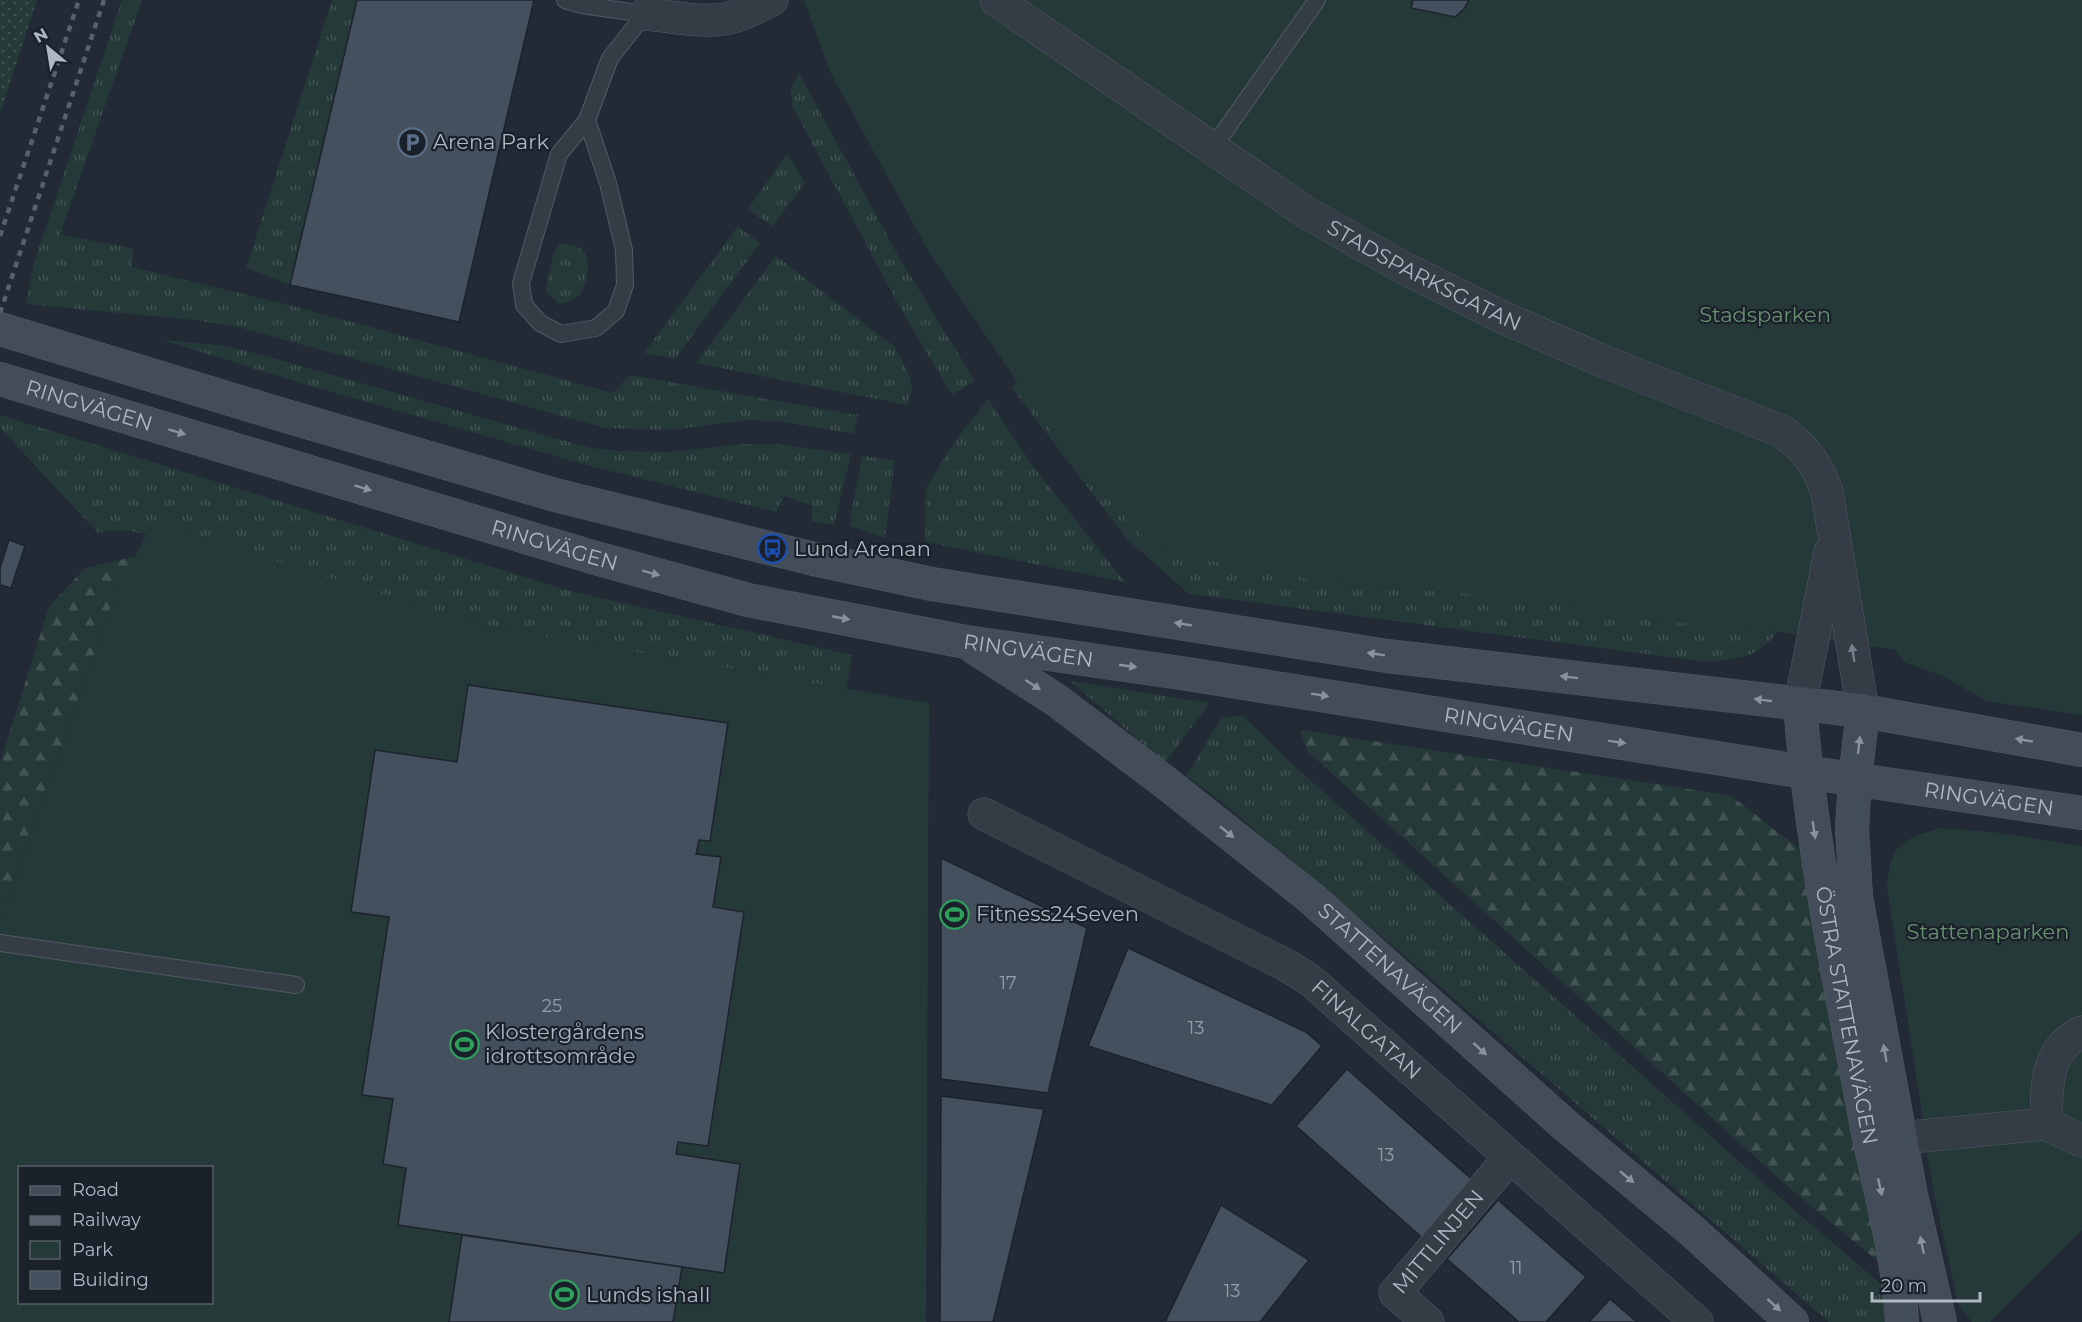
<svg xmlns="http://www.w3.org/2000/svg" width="2082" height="1322" font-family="Montserrat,sans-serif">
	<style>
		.grass { fill: url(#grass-tufts) }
		.forest { fill: url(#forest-firs) }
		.park { fill: #263939; fill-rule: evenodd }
		.garden { fill: url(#garden-dots) }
		.building { fill: #44505d; stroke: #1c232d; stroke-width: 1.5 }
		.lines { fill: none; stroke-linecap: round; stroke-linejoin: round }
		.lane-casing { stroke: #525a64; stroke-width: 18 }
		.street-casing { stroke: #525a64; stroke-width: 33 }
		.secondary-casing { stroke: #525a64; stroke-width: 34 }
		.lane { stroke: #343c46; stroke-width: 16 }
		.street { stroke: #343c46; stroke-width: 32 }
		.secondary { stroke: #434c59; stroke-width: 33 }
		.rail { stroke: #57606d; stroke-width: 4.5; stroke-dasharray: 6 6; stroke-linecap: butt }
		.oneway { fill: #89929e }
		.oneway2 { fill: #78808b }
		.labels { text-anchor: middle; stroke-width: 4.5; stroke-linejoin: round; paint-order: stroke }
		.number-label { font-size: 18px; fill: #949daa }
		.poi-label { font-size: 21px; fill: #afb7c3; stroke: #1a212b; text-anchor: start }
		.street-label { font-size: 21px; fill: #afb7c3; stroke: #1a212b }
		.park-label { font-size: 21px; fill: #689270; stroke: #1a212b }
	</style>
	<defs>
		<pattern id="grass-tufts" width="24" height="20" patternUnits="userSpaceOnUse" patternTransform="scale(1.5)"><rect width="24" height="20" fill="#263939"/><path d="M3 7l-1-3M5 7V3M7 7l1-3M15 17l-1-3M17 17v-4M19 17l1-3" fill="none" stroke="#435354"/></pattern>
		<pattern id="forest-firs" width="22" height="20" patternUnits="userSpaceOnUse" patternTransform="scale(1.5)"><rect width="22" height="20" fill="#263939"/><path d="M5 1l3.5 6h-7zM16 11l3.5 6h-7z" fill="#435354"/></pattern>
		<pattern id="garden-dots" width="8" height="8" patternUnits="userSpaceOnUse" patternTransform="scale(1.5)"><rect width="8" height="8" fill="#263939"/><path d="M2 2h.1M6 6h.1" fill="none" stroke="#435354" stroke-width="1.8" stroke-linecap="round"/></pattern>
	</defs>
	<rect width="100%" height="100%" fill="#212a35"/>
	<!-- grass -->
	<path class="grass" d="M122 0H142L60 235 133 248 132 267 293 306 613 393 630 375 858 415 854 434 783 422 749 420 670 430 605 428 238 327 194 320 26 304 34 263Z
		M332 0H357L290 285 246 268Z
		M799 73 897 254 975 381 952 395 903 313 792 106 791 88Z
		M787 153 805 183 773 226 748 209Z
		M738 226 760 243 675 359 644 353Z
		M560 243C568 245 578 245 583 251 592 259 587 284 581 293 575 300 567 302 559 304L545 291 554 251Z
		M776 256 895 347 910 377 912 389 907 405 696 363Z
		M1058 329 1784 623C1760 657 1748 658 1708 662L1189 594 1127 539 1012 388Z
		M162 340 220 345 262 355 590 448 621 451 668 452 743 444H777L851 454 834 525 811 521 813 506 784 496 776 512 594 467 314 387Z
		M988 399 1033 466 1125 582 925 542 926 488 954 442Z
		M0 415 570 591 852 655 842 718 763 702 240 558 131 531H109L98 533 0 428Z
		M862 456 895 460 885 538 849 526Z
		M1070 681 1210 703 1165 763Z
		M1243 716 1291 763 1786 1203 1894 1295 1895 1322H1829L1413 963 1219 800 1186 776 1222 717Z"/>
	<!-- forest -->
	<path class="forest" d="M138 556 111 606 0 920V763L49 607 85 568Z
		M1300 730 1728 795C1745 805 1758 817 1773 829 1784 837 1794 843 1803 852L1891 1272 1795 1193 1307 751Z"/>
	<!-- park -->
	<path class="park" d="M804 0H2082V715L1986 701 1943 676 1904 662 1895 650 1779 632 1627 618 1535 599 1330 583 1155 550 1064 450 930 254 830 72Z
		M152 523 487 626 929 703 926 1322H0V920L111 606ZM20 1168H212V1302H20Z
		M1940 828 1992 832 2082 846V1230L1990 1322H1972L1958 1304 1935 1199 1925 1143 1922 1113 1887 888C1890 845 1900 840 1940 828Z"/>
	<!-- garden -->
	<path class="garden" d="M0 0H37L0 114Z"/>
	<!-- building -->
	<path class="building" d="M357 0H534L459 322 290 285Z
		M1413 0H1469L1464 9 1455 17 1411 8Z
		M9 540 25 546 11 588 0 585V568Z
		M468 685 728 723 710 841 699 840 696 854 721 857 713 907 744 912 708 1146 678 1142 676 1154 740 1164 724 1273 398 1225 406 1168 383 1164 393 1099 362 1095 389 917 351 912 375 750 457 762Z
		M941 858 1087 928 1048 1093 941 1079Z
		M1128 948 1306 1032 1322 1046 1272 1105 1088 1046Z
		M1347 1069 1477 1184 1426 1241 1296 1126Z
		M941 1096 1044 1109 993 1322H940Z
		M1498 1200 1586 1277 1546 1322H1519L1447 1259Z
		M1221 1205 1309 1260 1260 1322H1165Z
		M462 1235 682 1267 673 1322H449Z
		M1610 1299 1637 1322H1589Z"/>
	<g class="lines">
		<defs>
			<path id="lane" d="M565 0 582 5 645 14
				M587 120 608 183 624 250 625 285 616 311 596 328 561 334 540 323 524 305 521 283 559 154 587 120 610 58 645 14 646 9
				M1212 149 1317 0
				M0 943 296 985"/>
			<g id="street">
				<path id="s1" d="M996 0 1307 213 1402 267 1502 317 1603 361 1783 432C1807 450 1817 464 1827 492L1863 711"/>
				<path d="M645 14C671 16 699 23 724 19 741 16 758 7 772 0"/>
				<path d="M1800 705 1830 552"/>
				<path id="s2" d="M984 814 1286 965 1310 980 1697 1322"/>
				<path d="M2046 1124C2047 1088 2044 1050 2082 1032"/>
				<path d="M1876 1148 1900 1138 2046 1124 2082 1141"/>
				<path id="s3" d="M1428 1322 1395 1293 1510 1157"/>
			</g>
			<g id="secondary">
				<path d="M0 329 276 413 555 495 814 559 932 584 1387 656 1863 711 2082 750"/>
				<path id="s4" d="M0 379 592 557 748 600 966 642 1181 673 1805 772 2082 813"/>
				<path id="s5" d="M975 648 1056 700 1166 783 1311 898 1566 1126 1691 1230 1792 1322"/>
				<path id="s6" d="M1800 705C1811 843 1839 980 1865 1117 1878 1186 1898 1252 1902 1322"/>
				<path d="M1863 711 1855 779 1852 829 1856 897 1911 1195 1940 1322"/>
			</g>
		</defs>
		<!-- lane casing -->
		<use href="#lane" class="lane-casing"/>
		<!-- street casing -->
		<use href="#street" class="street-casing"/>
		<!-- secondary casing -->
		<use href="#secondary" class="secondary-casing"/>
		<!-- lane -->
		<use href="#lane" class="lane"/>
		<!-- street -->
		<use href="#street" class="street"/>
		<!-- secondary -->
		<use href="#secondary" class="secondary"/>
		<!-- rail -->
		<path class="rail" d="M0 236 79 0
			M0 313 104 0"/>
	</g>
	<!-- one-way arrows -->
	<defs><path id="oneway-solid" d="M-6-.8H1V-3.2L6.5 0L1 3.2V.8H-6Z" transform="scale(1.5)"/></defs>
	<g class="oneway">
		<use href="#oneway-solid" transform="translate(177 432) rotate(17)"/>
		<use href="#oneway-solid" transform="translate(363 488) rotate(17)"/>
		<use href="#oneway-solid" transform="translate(651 573) rotate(15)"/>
		<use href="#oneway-solid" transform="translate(841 618) rotate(11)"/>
		<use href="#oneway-solid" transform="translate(1183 624) rotate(-171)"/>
		<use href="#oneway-solid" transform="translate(1376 654) rotate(-171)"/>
		<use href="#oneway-solid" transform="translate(1128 666) rotate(8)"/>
		<use href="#oneway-solid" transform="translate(1569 677) rotate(-173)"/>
		<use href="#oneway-solid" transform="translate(1033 685) rotate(33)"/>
		<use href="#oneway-solid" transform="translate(1320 695) rotate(9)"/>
		<use href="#oneway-solid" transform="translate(1763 700) rotate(-173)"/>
		<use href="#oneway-solid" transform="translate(2024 740) rotate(-170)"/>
		<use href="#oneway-solid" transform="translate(1617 742) rotate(9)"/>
		<use href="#oneway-solid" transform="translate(1859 745) rotate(-83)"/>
		<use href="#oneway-solid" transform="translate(1814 830) rotate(81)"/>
		<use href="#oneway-solid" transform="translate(1227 832) rotate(39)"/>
		<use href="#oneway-solid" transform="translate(1480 1049) rotate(42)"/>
		<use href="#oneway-solid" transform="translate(1885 1053) rotate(-100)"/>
		<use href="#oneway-solid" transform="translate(1627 1177) rotate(40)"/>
		<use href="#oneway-solid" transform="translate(1880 1187) rotate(77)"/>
		<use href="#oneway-solid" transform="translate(1922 1245) rotate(-102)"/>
		<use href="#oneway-solid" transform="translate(1774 1305) rotate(42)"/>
	</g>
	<use class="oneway2" href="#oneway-solid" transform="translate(1853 653) rotate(-99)"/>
	<!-- icons -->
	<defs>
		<symbol id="parking-ring" viewBox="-11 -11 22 22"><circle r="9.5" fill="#1a212b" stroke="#5c6f8a" stroke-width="1.5"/><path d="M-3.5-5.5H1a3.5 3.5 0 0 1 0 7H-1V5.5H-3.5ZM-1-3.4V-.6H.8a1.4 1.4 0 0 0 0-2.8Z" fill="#5c6f8a"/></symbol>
		<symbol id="bus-ring" viewBox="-11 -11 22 22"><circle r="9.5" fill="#1a212b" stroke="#1a4fb4" stroke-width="1.5"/><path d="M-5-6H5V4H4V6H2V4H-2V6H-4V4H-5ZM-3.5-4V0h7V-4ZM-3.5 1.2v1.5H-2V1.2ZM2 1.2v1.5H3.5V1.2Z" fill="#1a4fb4"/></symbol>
		<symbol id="stadium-ring" viewBox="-11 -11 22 22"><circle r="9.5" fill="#1a212b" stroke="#2e9e5b" stroke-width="1.5"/><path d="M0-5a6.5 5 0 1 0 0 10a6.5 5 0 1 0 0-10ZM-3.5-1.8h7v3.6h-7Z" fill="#2e9e5b"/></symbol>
	</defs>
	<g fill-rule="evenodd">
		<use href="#parking-ring" x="396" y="126" width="33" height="33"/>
		<use href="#bus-ring" x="756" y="532" width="33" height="33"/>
		<use href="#stadium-ring" x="938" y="898" width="33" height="33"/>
		<use href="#stadium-ring" x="448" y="1028" width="33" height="33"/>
		<use href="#stadium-ring" x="548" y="1278" width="33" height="33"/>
	</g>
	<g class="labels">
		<!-- number labels -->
		<g class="number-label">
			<text x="1008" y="989">17</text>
			<text x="552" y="1012">25</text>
			<text x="1196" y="1034">13</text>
			<text x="1386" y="1161">13</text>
			<text x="1516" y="1274">11</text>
			<text x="1232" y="1297">13</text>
		</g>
		<!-- poi labels -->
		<g class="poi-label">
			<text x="433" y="149">Arena Park</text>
			<text x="794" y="556">Lund Arenan</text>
			<text x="976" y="921">Fitness24Seven</text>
			<text x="485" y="1039">Klostergårdens<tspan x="485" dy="24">idrottsområde</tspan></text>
			<text x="586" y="1302">Lunds ishall</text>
		</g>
		<!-- street labels -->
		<g class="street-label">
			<text dy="7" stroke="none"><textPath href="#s1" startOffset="510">STADSPARKSGATAN</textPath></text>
			<text dy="7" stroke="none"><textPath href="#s4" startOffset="93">RINGVÄGEN</textPath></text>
			<text dy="7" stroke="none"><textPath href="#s4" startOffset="579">RINGVÄGEN</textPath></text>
			<text dy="7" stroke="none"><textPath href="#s4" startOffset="1065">RINGVÄGEN</textPath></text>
			<text dy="7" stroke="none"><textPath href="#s4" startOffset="1551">RINGVÄGEN</textPath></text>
			<text dy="7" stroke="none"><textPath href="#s4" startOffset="2037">RINGVÄGEN</textPath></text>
			<text dy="7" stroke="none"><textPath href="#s5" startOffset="525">STATTENAVÄGEN</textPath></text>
			<text dy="7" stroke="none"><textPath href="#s6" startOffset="314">ÖSTRA STATTENAVÄGEN</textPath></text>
			<text dy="7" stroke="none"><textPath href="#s2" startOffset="441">FINALGATAN</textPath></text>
			<text dy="7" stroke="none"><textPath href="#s3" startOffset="111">MITTLINJEN</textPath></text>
		</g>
		<!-- park labels -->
		<g class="park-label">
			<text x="1765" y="322">Stadsparken</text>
			<text x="1988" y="939">Stattenaparken</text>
		</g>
	</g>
	<!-- legend -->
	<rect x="18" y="1166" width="195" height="138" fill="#1a212b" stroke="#565d68" stroke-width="1.5"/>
	<rect x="30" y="1186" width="30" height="9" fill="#434c59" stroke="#565d68" stroke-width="1.5"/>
	<text x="72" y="1196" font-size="18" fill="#afb7c3">Road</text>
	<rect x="30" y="1216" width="30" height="9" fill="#57606d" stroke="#565d68" stroke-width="1.5"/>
	<text x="72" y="1226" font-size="18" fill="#afb7c3">Railway</text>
	<rect x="30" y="1241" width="30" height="18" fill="#263939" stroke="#565d68" stroke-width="1.5"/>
	<text x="72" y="1256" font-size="18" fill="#afb7c3">Park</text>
	<rect x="30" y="1271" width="30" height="18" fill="#44505d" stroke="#565d68" stroke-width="1.5"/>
	<text x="72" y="1286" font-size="18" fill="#afb7c3">Building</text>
	<!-- north arrow -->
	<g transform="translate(48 48) rotate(330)" stroke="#1a212b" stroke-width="4.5" paint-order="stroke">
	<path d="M0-4.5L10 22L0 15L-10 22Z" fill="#afb7c3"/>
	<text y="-9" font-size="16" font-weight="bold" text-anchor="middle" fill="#afb7c3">N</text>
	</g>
	<!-- scale -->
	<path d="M1872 1292v9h108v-9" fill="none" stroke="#afb7c3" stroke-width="3"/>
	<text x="1881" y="1292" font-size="18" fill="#afb7c3" stroke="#1a212b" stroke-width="4.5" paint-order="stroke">20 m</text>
</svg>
